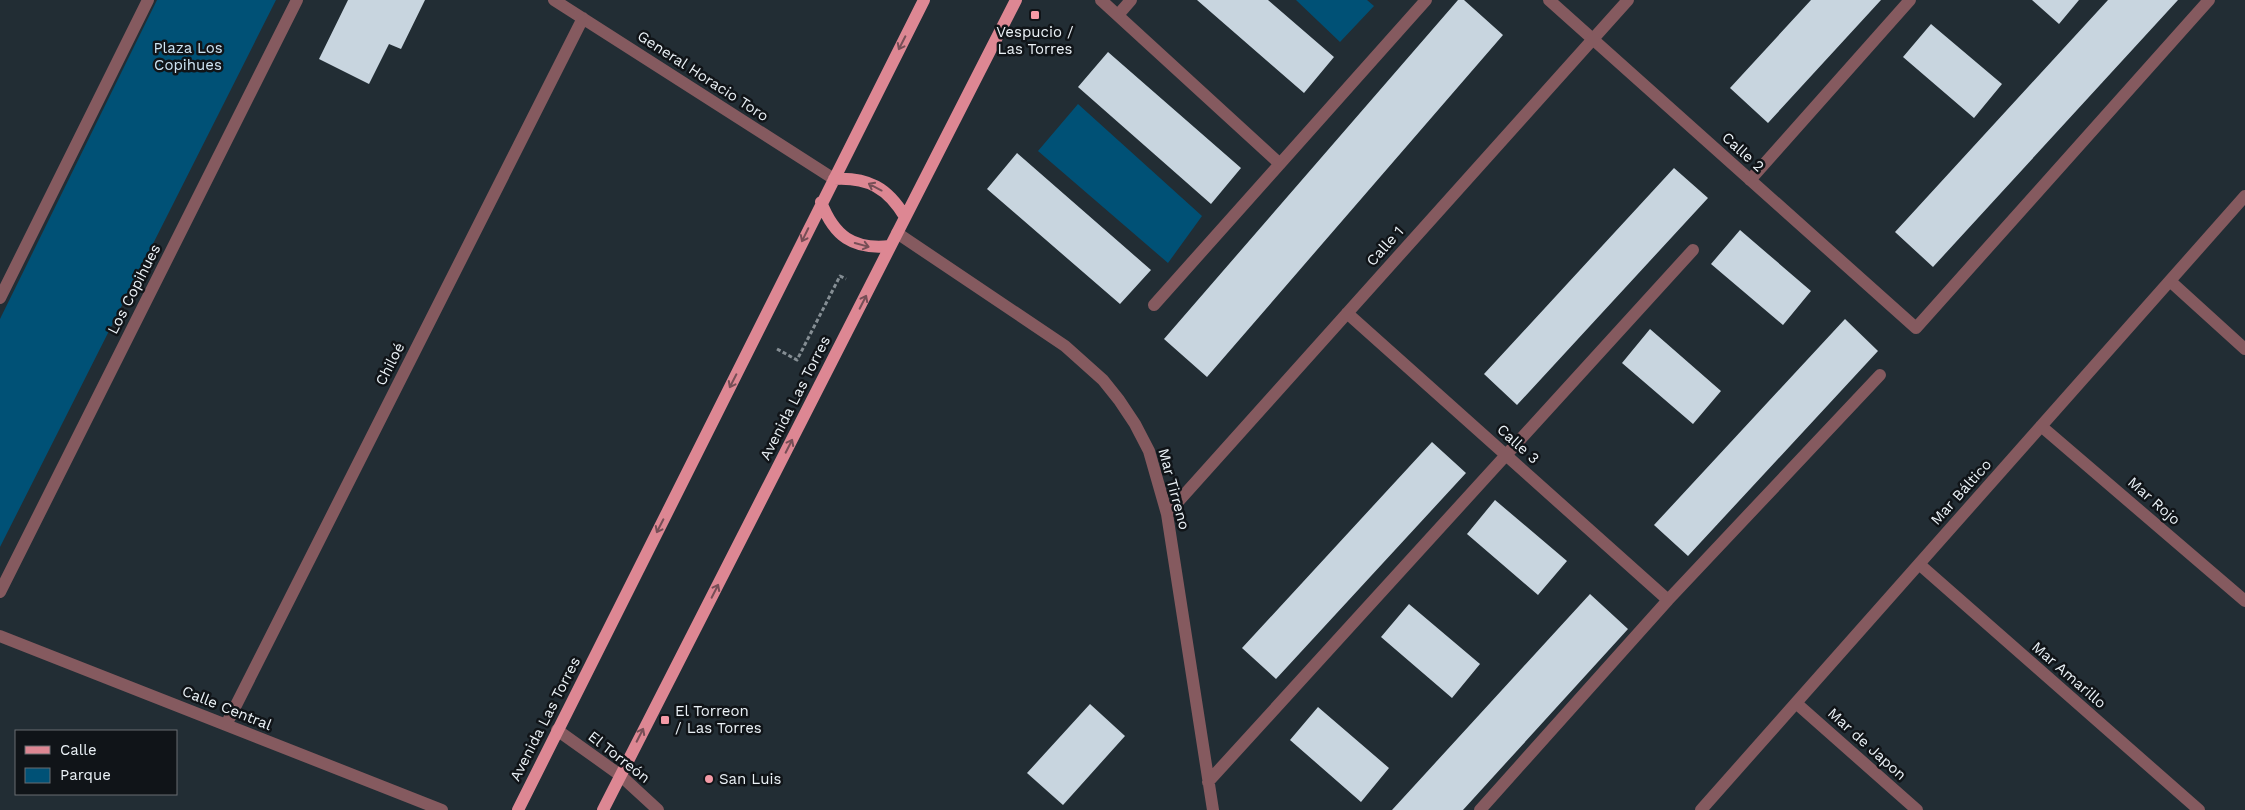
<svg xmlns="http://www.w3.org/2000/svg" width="2245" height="810" font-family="'Work Sans',sans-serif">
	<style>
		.green { fill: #005176 }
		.building { fill: #c8d5df }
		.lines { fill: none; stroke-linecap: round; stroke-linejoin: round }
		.path { stroke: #858e94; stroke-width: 3; stroke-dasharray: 4 2.5; stroke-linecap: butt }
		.minor { stroke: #855a5f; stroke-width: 12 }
		.major { stroke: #dd8793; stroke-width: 12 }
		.oneway { stroke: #764e56 }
		.poi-dot { fill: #f49aa6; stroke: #101418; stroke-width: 2 }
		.labels { text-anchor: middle; stroke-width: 5; stroke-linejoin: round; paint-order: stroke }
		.poi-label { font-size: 15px; fill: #ebf2f7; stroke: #101418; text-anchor: start }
		.park-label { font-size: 15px; fill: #cfe5f4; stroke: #101418 }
		.street-label { font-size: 15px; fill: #ebf2f7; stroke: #101418 }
	</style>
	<rect width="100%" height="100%" fill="#222d34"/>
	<!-- green -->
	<path class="green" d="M157 0H276L0 547V319Z
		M1296 0H1367L1374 6 1340 42Z
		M1078 104 1202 216 1168 263 1038 151Z"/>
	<!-- building -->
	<path class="building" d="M348 0H425L401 49 389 44 369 84 319 59Z
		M1197 0H1268L1334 57 1304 93Z
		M1458 0H1464L1503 35 1207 377 1164 339Z
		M1811 0H1881L1768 123 1730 88Z
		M2032 0H2079L2059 24Z
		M2108 0H2178L1933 267 1895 232Z
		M1931 24 2002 84 1974 118 1903 57Z
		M1108 52 1241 168 1211 204 1078 87Z
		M1017 153 1151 270 1120 304 987 189Z
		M1674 168 1708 198 1517 405 1484 374Z
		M1740 230 1811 291 1783 325 1711 264Z
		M1845 319 1878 351 1688 556 1654 525Z
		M1650 329 1721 391 1693 424 1622 363Z
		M1432 442 1466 473 1276 679 1242 648Z
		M1495 500 1567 561 1538 595 1467 534Z
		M1590 594 1628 629 1463 810H1392Z
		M1409 604 1480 664 1452 698 1381 637Z
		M1090 704 1125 736 1063 805 1027 773Z
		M1318 707 1389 768 1361 802 1290 740Z"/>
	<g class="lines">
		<!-- path -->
		<path class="path" d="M777 349 797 360 840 276 846 279"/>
		<!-- minor -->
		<path class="minor" d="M554 0 834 179
			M1101 0 1280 164
			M1549 0 1916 328 2209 0
			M1118 15 1131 0
			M1750 180 1910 0
			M897 233 1065 346 1103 380 1119 400 1135 424 1149 451 1167 514 1213 810
			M2170 281 2245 349
			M0 298 148 0
			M1154 305 1426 0
			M1347 313 1668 600
			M2041 426 2245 601
			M1167 514 1628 0
			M1919 564 2199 810
			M0 592 297 0
			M0 636 442 810
			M1796 703 1917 810
			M226 725 583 18
			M557 730 620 775 658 810
			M1208 782 1693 250
			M1480 810 1668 600 1880 375
			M1701 810 2245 196"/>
		<!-- major -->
		<path class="major" d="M834 179C868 177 888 188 905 217
			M821 202C834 236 853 250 890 246
			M518 810 924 0
			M603 810 1016 0"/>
	</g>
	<!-- one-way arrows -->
	<defs><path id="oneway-shaft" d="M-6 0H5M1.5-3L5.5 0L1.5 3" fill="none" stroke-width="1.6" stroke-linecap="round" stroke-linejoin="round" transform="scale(1.25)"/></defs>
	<g class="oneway">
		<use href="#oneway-shaft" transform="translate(902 43) rotate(117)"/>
		<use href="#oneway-shaft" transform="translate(875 187) rotate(-152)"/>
		<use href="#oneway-shaft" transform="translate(805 235) rotate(116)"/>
		<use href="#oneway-shaft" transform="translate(862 245) rotate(15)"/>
		<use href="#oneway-shaft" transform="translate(863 302) rotate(-63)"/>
		<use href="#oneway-shaft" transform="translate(733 381) rotate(117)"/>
		<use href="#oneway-shaft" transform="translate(789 446) rotate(-63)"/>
		<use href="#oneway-shaft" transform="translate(660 526) rotate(117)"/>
		<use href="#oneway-shaft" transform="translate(715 591) rotate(-63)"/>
		<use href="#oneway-shaft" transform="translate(640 735) rotate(-63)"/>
	</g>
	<!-- markers -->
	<g class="poi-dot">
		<rect x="1030" y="10" width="10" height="10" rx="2.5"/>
		<rect x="660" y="715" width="10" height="10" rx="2.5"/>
		<circle cx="709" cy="779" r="5"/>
	</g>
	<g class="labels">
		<!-- poi labels -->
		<g class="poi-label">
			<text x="1035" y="37" text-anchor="middle">Vespucio /<tspan x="1035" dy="17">Las Torres</tspan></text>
			<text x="675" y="716">El Torreon<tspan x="675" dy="17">/ Las Torres</tspan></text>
			<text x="719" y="784">San Luis</text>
		</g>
		<!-- park labels -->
		<g class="park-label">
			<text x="188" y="53">Plaza Los<tspan x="188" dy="17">Copihues</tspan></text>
		</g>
		<!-- street labels -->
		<g class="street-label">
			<text transform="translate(703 76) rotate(33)" y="5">General Horacio Toro</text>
			<text transform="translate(1743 152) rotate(42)" y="5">Calle 2</text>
			<text transform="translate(1385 246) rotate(-48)" y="5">Calle 1</text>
			<text transform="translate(134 289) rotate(-63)" y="5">Los Copihues</text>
			<text transform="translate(390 364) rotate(-63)" y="5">Chiloé</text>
			<text transform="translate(795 398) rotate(-63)" y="5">Avenida Las Torres</text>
			<text transform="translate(1518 444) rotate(42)" y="5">Calle 3</text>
			<text transform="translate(1174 489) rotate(75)" y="5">Mar Tirreno</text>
			<text transform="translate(1961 492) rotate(-48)" y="5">Mar Báltico</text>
			<text transform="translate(2154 501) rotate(41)" y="5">Mar Rojo</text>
			<text transform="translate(2069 675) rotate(41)" y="5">Mar Amarillo</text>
			<text transform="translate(227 708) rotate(22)" y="5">Calle Central</text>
			<text transform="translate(545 719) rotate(-63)" y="5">Avenida Las Torres</text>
			<text transform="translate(1867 744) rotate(42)" y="5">Mar de Japon</text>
			<text transform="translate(619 757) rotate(38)" y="5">El Torreón</text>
		</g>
	</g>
	<!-- legend -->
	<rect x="15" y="730" width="162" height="65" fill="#101418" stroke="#686d71"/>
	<rect x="25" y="746" width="25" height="8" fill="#dd8793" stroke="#686d71"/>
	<text x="60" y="755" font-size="15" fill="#ebf2f7">Calle</text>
	<rect x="25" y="768" width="25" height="15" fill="#005176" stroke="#686d71"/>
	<text x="60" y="780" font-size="15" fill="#ebf2f7">Parque</text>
</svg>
